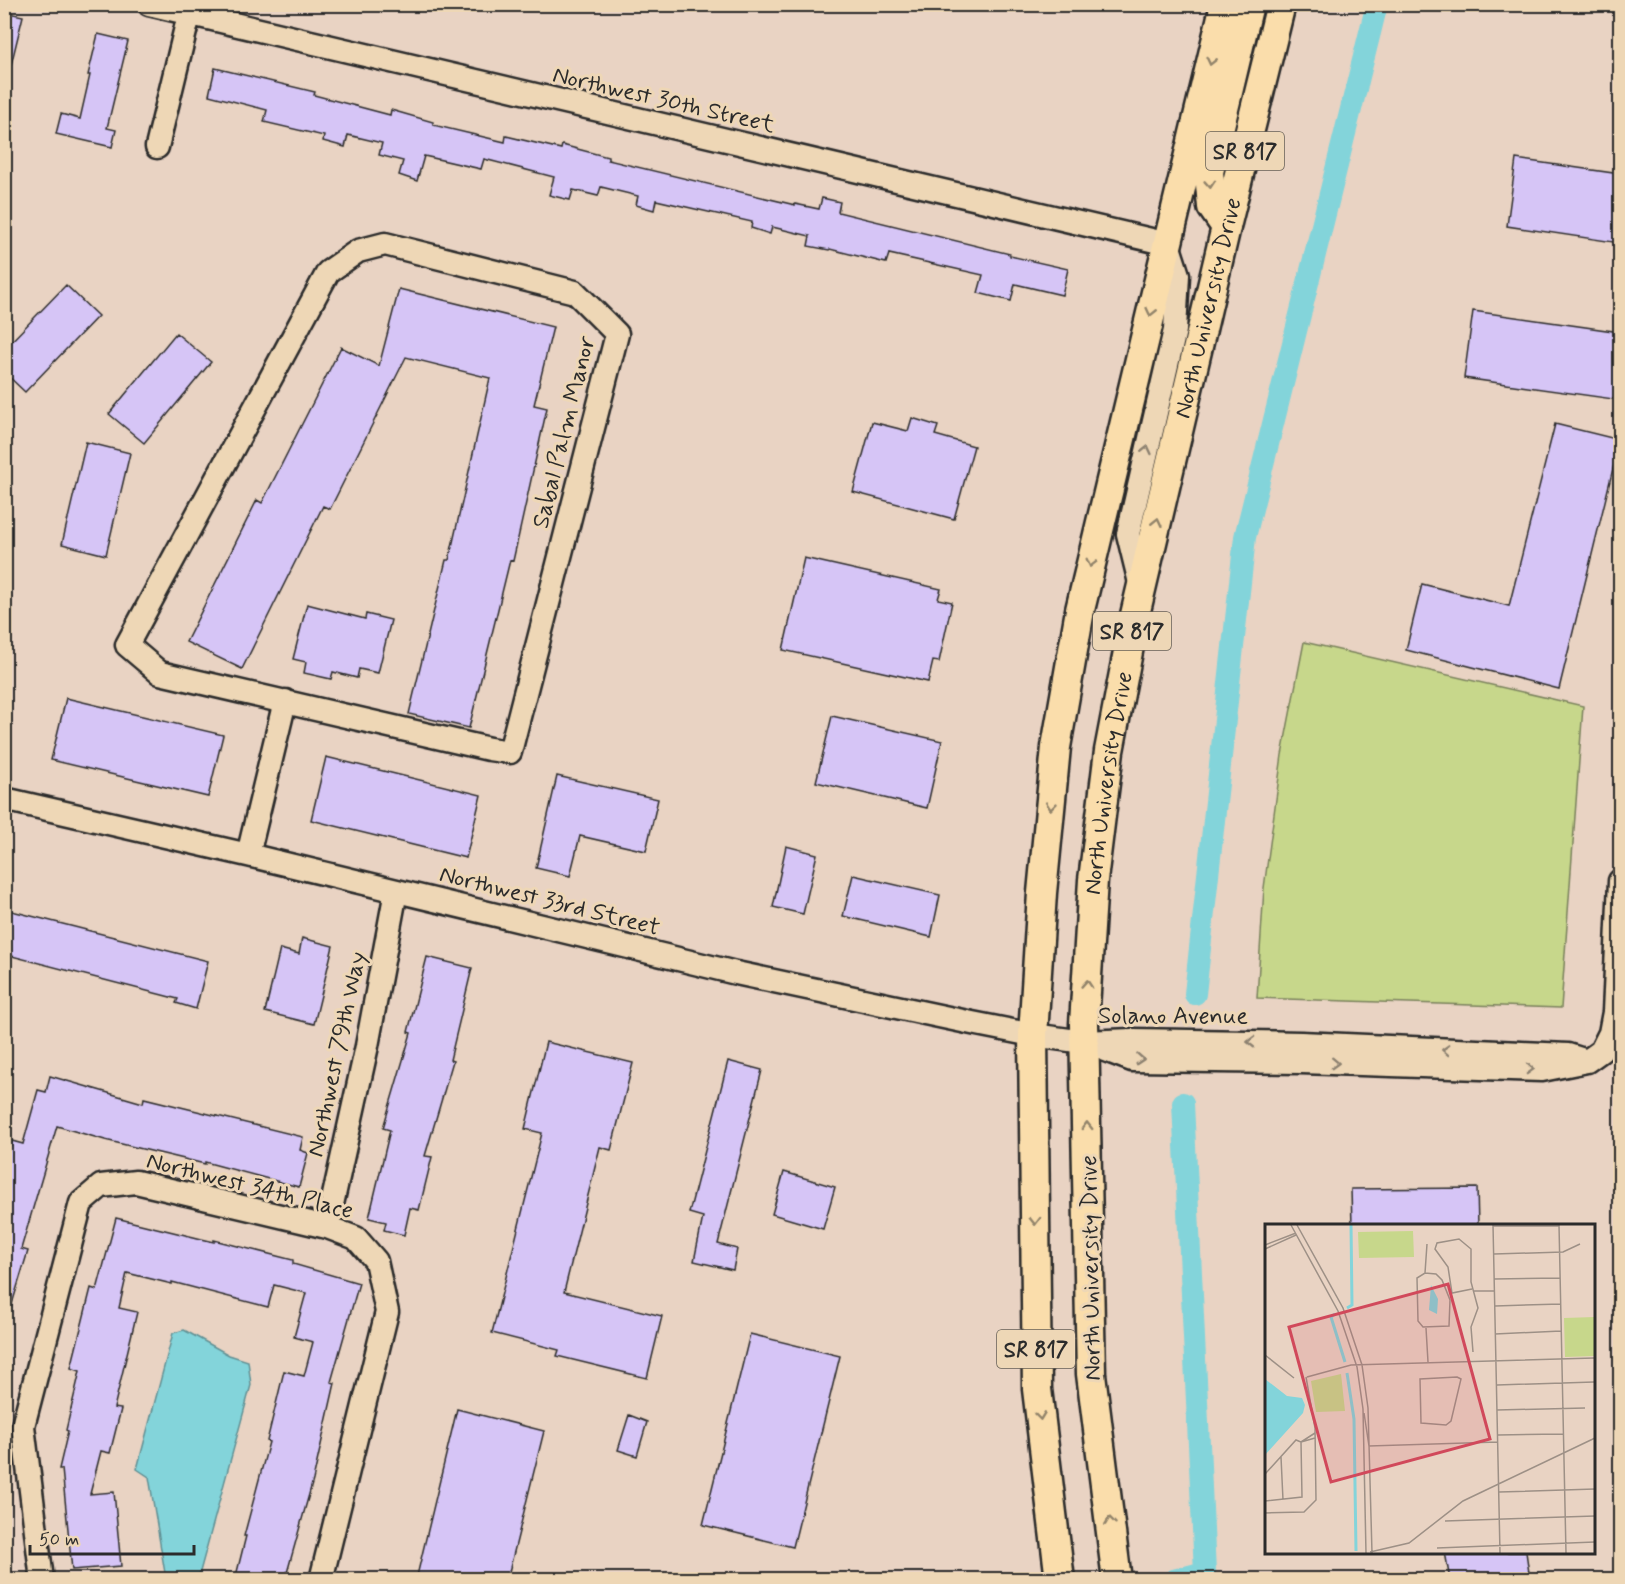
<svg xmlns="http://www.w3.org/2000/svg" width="1625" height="1584" font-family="Mynerve,sans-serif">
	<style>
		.green { fill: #c7d78b; stroke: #79815b; stroke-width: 1.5 }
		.water { fill: #83d4da; stroke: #609094; stroke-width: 1.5 }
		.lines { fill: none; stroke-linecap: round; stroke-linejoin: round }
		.canal { stroke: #83d4da; stroke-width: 22 }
		.building { fill: #d6c5f6; stroke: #2b2b2b; stroke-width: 1.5 }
		.minor-casing { stroke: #2b2b2b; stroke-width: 27 }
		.major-casing { stroke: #2b2b2b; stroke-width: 33 }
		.minor { stroke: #eed7b6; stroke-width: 22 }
		.major { stroke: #faddab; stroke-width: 28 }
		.oneway { stroke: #92846b }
		.oneway2 { stroke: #8c8170 }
		.labels { text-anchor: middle; stroke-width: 6; stroke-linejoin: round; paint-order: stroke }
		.shield { fill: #eed7b6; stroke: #665f55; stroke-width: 1.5 }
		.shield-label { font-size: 22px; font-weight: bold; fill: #2b2b2b }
		.street-label { font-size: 24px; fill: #2b2b2b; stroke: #eed7b6 }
		.inset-river { fill: none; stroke: #83d4da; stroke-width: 3 }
		.inset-road { fill: none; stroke: #9d9086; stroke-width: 1.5 }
		.view { fill: #d1495b; fill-opacity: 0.15; stroke: #d1495b; stroke-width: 3 }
		.inset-edge { fill: none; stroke: #2b2b2b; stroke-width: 3 }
	</style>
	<rect width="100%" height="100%" fill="#e9d3c3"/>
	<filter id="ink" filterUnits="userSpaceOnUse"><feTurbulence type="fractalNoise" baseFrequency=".0167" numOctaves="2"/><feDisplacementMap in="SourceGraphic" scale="12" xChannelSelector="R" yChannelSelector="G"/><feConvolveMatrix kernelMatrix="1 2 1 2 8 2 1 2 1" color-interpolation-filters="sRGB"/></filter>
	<g filter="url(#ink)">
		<!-- green -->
		<path class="green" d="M1304 642 1583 706 1561 1008 1257 998 1264 888 1282 755Z"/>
		<!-- water -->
		<path class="water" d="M184 1330 229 1355 248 1361 251 1385 198 1579H166L149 1477 137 1469 173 1333Z"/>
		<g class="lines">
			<!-- canal -->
			<path class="canal" d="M1195 994 1245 537 1377 4
				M1174 1580 1205 1572 1183 1103"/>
		</g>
		<!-- building -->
		<path class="building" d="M4 12 23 16 11 65 4 64Z
			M98 34 128 41 107 128 116 130 112 147 56 134 61 114 80 119 90 75H88Z
			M215 68 315 92 314 95 390 115 391 110 433 122V125L505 142 506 136 561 149 562 145 608 157V160L795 205V204L819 209 822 198 840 202 838 212 1010 254V256L1068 269 1062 295 1015 284 1011 301 978 293 983 275 889 254 886 263 830 249 829 250 808 246 810 236 772 227 770 234 751 228 752 222 656 200 654 210 636 205 638 196 601 187 598 196 573 190 570 200 549 195 554 177 484 159 481 169 424 156 417 181 399 175 403 161 379 155 382 143 348 135 345 147 323 141 324 136 264 122 267 110 209 95Z
			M1516 159 1620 174V243L1507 226Z
			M66 285 98 316 25 392 4 372V349Z
			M399 289 553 327 534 405 547 408 513 561 510 560 469 728 409 714 446 560H449L490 378 406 357 330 509 323 506 242 669 186 642 257 500 262 503 341 347 379 366Z
			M1473 311 1620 332V400L1464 378Z
			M176 333 211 362 144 443 109 414Z
			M912 418 938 426 935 435 974 446 954 519 853 492 872 422 908 431Z
			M1555 424 1620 440 1559 689 1406 650 1422 584 1509 606Z
			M86 442 130 453 106 555 62 544Z
			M804 558 941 589 938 599 952 602 939 662 933 661 928 682 783 650Z
			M307 604 365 619 366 614 391 620 378 673 359 669 357 678 333 672 331 679 304 673 306 662 293 659Z
			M66 698 223 735 208 797 51 760Z
			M832 716 942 741 927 808 816 782Z
			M326 757 481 795 466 858 311 820Z
			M557 776 658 799 646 851 580 836 570 876 536 868Z
			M786 846 817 854 803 914 773 907Z
			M853 875 940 895 931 937 843 916Z
			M4 909 208 961 196 1009 176 1003 178 999 4 954Z
			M302 938 333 946 314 1024 265 1012 280 949 299 954Z
			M427 957 472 968 450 1060 453 1061 425 1156 432 1157 419 1210 410 1208 404 1235 384 1230 386 1222 369 1218 390 1130 383 1128 411 1033 408 1032Z
			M546 1042 633 1063 611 1150 600 1147 564 1292 662 1316 647 1378 557 1356 559 1350 492 1333 542 1133 525 1129Z
			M728 1061 762 1070 718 1244 737 1249 733 1270 694 1261 703 1217 689 1213Z
			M50 1076 143 1103 144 1098 303 1137 300 1150 308 1153 299 1187 205 1162V1164L105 1140 57 1126 21 1249 28 1251 9 1314H4V1165L12 1141 23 1144 38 1090 46 1092Z
			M784 1172 835 1187 823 1229 772 1214Z
			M1477 1188 1478 1226H1352L1351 1189Z
			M116 1218 214 1242V1240L293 1260V1264L359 1283 331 1382 335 1383 313 1480 285 1580H235L246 1536H244L269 1442 267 1441 284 1371 304 1376 313 1342 294 1337 306 1293 274 1285 268 1307 172 1282V1284L127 1273 119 1308 137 1312 114 1408 121 1409 110 1453 101 1451 90 1494 114 1492 121 1566 72 1570 62 1469H59L68 1431 66 1430 80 1371 71 1368 91 1288 97 1290Z
			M750 1334 840 1356 793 1547 703 1525Z
			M457 1409 544 1431 507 1580H416Z
			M629 1415 647 1422 637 1456 618 1450Z
			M1445 1552H1526L1530 1580H1450Z"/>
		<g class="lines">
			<defs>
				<path id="minor" d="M149 4 1168 244 1178 275 1175 330 1128 534 1141 587
					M157 147 189 15
					M385 244 575 292 617 334 510 752 489 749 160 673 127 645 328 272 358 251Z
					M4 799 248 855 736 973 972 1023 1033 1035 1084 1042 1132 1040 1301 1043 1568 1055 1587 1061
					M248 855 285 701
					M1095 1046 1132 1060 1301 1062 1542 1070 1587 1061 1601 1051 1610 1033 1614 1012 1620 881
					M327 1227 367 1046 396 891
					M42 1580 23 1426 81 1203 101 1186 136 1182 327 1227 356 1238 376 1261 387 1312 321 1580"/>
				<g id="major">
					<path d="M1226 227 1212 207 1209 172 1249 4"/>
					<path d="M1060 1580 1037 1389 1033 1035 1042 893 1056 747 1080 610 1225 4"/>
					<path id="s1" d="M1117 1580 1091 1374 1084 1024 1093 880 1109 751 1135 615 1226 227 1281 4"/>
				</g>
			</defs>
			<!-- minor casing -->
			<use href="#minor" class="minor-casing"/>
			<!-- major casing -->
			<use href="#major" class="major-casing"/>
			<!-- minor -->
			<use href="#minor" class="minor"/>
			<!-- major -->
			<use href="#major" class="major"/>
		</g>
		<!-- one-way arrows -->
		<defs><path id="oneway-chevron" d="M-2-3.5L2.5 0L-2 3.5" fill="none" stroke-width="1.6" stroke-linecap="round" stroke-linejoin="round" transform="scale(1.5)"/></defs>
		<g class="oneway">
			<use href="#oneway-chevron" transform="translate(1211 61) rotate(103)"/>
			<use href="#oneway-chevron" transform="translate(1210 184) rotate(86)"/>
			<use href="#oneway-chevron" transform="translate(1151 312) rotate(103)"/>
			<use href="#oneway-chevron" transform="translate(1157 522) rotate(-77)"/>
			<use href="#oneway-chevron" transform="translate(1091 563) rotate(104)"/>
			<use href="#oneway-chevron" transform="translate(1051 806) rotate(96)"/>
			<use href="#oneway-chevron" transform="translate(1087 984) rotate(-86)"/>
			<use href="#oneway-chevron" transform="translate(1087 1126) rotate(-91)"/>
			<use href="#oneway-chevron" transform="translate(1035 1221) rotate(89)"/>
			<use href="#oneway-chevron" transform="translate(1040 1416) rotate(83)"/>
			<use href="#oneway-chevron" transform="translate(1110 1521) rotate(-97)"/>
		</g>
		<g class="oneway2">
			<use href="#oneway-chevron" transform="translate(1147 450) rotate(-77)"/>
			<use href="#oneway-chevron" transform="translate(1251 1042) rotate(-179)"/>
			<use href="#oneway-chevron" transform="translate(1446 1050) rotate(-177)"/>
			<use href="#oneway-chevron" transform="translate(1140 1059) rotate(4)"/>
			<use href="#oneway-chevron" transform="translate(1335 1063) rotate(2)"/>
			<use href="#oneway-chevron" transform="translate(1530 1069) rotate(2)"/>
		</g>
	</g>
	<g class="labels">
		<!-- shield labels -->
		<g class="shield">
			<rect x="1206" y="132" width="78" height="38" rx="4.5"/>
			<rect x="1093" y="612" width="78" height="38" rx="4.5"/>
			<rect x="997" y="1330" width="78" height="38" rx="4.5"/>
		</g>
		<g class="shield-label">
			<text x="1245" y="159">SR 817</text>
			<text x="1132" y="639">SR 817</text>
			<text x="1036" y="1357">SR 817</text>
		</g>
		<!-- street labels -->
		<g class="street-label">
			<text transform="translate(664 99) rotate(13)" y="8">Northwest 30th Street</text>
			<text dy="8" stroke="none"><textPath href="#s1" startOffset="1286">North University Drive</textPath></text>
			<text transform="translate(563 432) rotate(-76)" y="8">Sabal Palm Manor</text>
			<text dy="8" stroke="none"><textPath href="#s1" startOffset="800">North University Drive</textPath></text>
			<text transform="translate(550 900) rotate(14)" y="8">Northwest 33rd Street</text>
			<text x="1173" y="1023">Solano Avenue</text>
			<text transform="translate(336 1054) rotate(-78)" y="8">Northwest 79th Way</text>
			<text transform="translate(250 1185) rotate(14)" y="8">Northwest 34th Place</text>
			<text transform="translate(1090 1268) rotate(-91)" y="8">North University Drive</text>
		</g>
	</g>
	<!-- overview -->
	<g transform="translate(1265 1224)">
		<rect width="330" height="330" fill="#e9d3c3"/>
		<path d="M148 7 149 33 94 34 93 8ZM330 93V132L300 133 299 94ZM76 150 80 187 51 188 46 157Z" fill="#c7d78b"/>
		<path d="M166 61 173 75 172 90 164 86ZM0 155 22 172 37 174 40 181 38 189 0 231Z" fill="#83d4da"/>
		<path class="inset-river" d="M82 84 87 81 86 1M70 90 66 93 80 138M82 149 89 195 91 327"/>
		<path class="inset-road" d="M26 1 73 87 92 143 98 185 101 329M32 1 78 84 97 141 103 184 107 329M228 1 235 329M294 1 301 329M228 2H294M0 21 31 9M0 25 31 11M229 30 298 28 315 20M160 49 171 50 177 56 185 76 184 102 158 103 153 97 152 54ZM160 49 162 20M229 55 295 54M207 65 187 69 183 43 170 25 172 19 194 15 206 25V58L213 84 206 103 208 128M209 67H229M230 82 296 80M161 104 163 138M230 110 296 107M0 131 29 154M42 153 86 141 329 134M192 153 196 155 186 197 181 201 156 199 155 155ZM232 161 329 158M232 186 320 184M99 189 104 222 233 218M50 209 36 218 50 214M233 211 298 210M16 233 18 276M0 250 31 216 36 218 37 273 0 277M234 268 330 265M0 289 39 288 51 276 50 204 41 153M180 297 330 292M172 324 330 318M105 328 144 319 198 277 330 214"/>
		<path class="view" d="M183 60 225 215 66 258 24 103Z"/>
		<rect width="330" height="330" class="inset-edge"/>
	</g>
	<!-- margin -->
	<rect width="1625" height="1584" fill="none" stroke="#eed7b6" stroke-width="24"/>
	<rect x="12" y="12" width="1601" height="1560" fill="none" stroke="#2b2b2b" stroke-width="2" filter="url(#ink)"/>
	<!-- scale -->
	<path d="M30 1545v9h164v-9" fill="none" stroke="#2b2b2b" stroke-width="3"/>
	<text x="39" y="1545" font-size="18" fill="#2b2b2b" stroke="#eed7b6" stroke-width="4.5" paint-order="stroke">50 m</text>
</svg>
